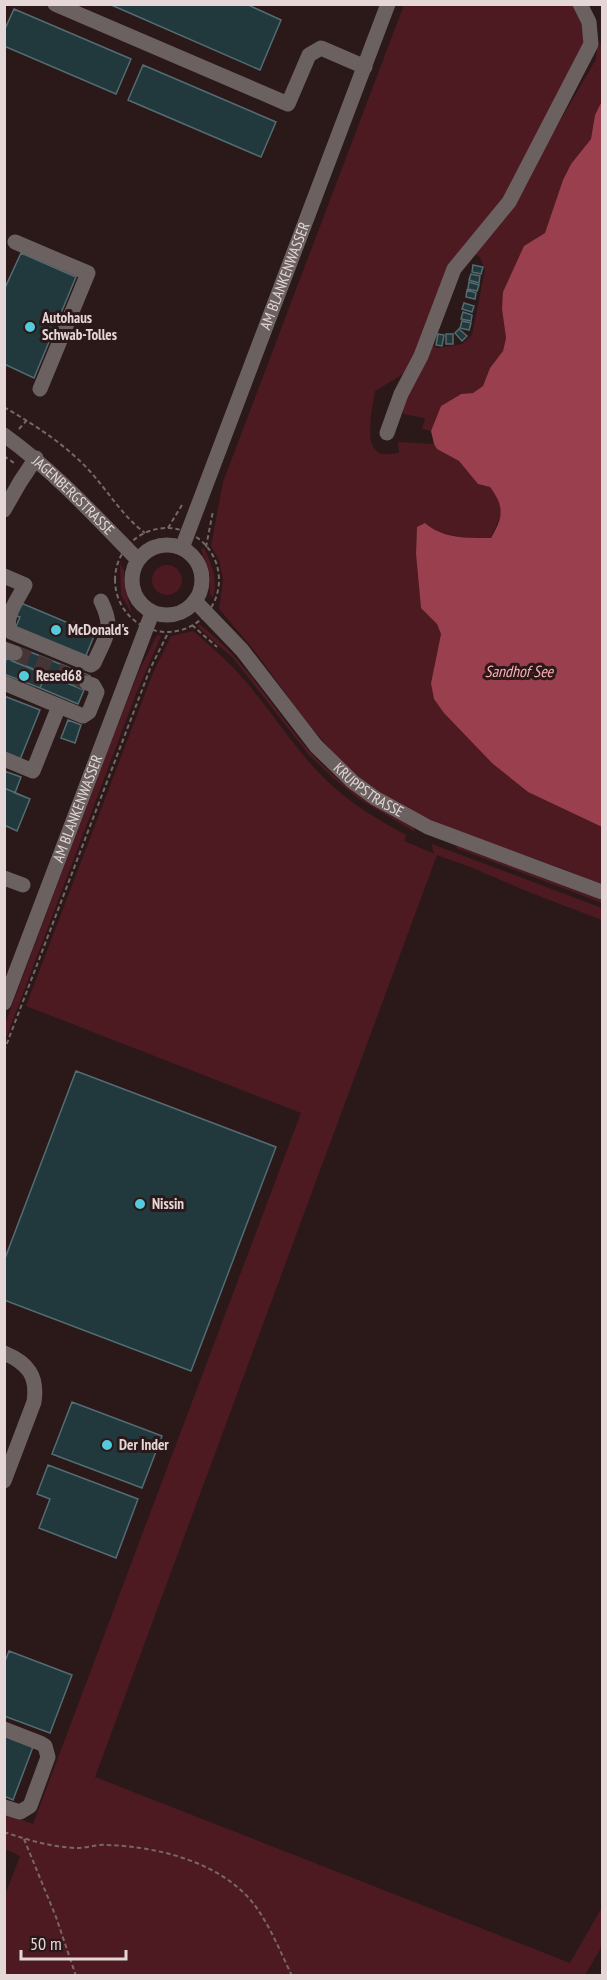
<svg xmlns="http://www.w3.org/2000/svg" width="607" height="1980" font-family="'PT Sans Narrow',sans-serif">
	<style>
		.green { fill: #4e1a22 }
		.water { fill: #993f4d }
		.building { fill: #21393d; stroke: #536c71; stroke-width: 1.5 }
		.lines { fill: none; stroke-linecap: round; stroke-linejoin: round }
		.minor-tunnel { stroke: #473536; stroke-width: 15; stroke-dasharray: 15 8; stroke-linecap: butt }
		.path { stroke: #786768; stroke-width: 2; stroke-dasharray: 4.5 3; stroke-linecap: butt }
		.minor { stroke: #6c6161; stroke-width: 15 }
		.poi-dot { fill: #54cadd; stroke: #2b1819; stroke-width: 2 }
		.labels { text-anchor: middle; stroke-width: 6; stroke-linejoin: round; paint-order: stroke }
		.street-label { font-size: 15px; fill: #e5d7d8; stroke: #2b1819 }
		.poi-label { font-size: 15px; font-weight: bold; fill: #e5d7d8; stroke: #2b1819; text-anchor: start }
		.water-label { font-size: 16px; font-style: italic; fill: #faaeb5; stroke: #2b1819 }
	</style>
	<rect width="100%" height="100%" fill="#2b1819"/>
	<!-- green -->
	<path class="green" d="M404 5H576L584 21V46L489 223 457 261 408 371 375 391C373 407 361 451 384 454 388 455 394 453 399 453L398 442 434 444 437 449 459 461 478 484 490 487 497 496 502 512 491 538H464L417 527 416 554 421 608 437 624 441 634 431 683 493 764 528 792 602 827V884C567 870 531 857 496 845 445 826 391 807 351 770 316 738 290 699 262 661 249 643 233 626 219 609L223 579 219 560 211 546 223 482Z
		M602 41V101L595 115 591 139 571 164 563 180 545 234 524 246 502 309 506 338 503 351 490 368 483 386 473 393 460 394 441 406 431 431 422 429 425 418 403 414 405 394 429 343 437 348 462 344 472 335 485 270 480 257 472 253 527 178 596 59 597 49Z
		M204 548C212 564 218 580 213 598L210 594V575L201 549Z
		M120 563 124 571 125 589 132 614 121 595Z
		M152 580a15 15 0 1 1 30 0a15 15 0 1 1-30 0Z
		M199 624C247 660 274 712 313 755 341 786 376 808 413 827L415 832 359 799 333 778 309 755 233 658 201 630 198 626Z
		M193 631C214 649 235 667 252 689 280 723 303 761 337 790 358 808 382 822 406 835L404 841 435 854 433 851 432 844 602 908V920L531 893 470 867 437 855 95 1777 570 1963 602 1907V1946L585 1975H5L4 1898 20 1856 5 1849V1814L33 1824 301 1113 26 1006 153 673 171 636Z
		M157 635 161 636 136 694 5 1041V1024L108 750 139 671Z
		M457 846 602 900V903L456 848Z"/>
	<!-- water -->
	<path class="water" d="M602 101V827L528 792 493 764 444 713 434 699 431 683 441 634 437 624 421 608 416 554 417 527 425 523C443 539 468 538 491 538 503 517 505 507 490 487L478 484 459 461 437 449 434 444 431 431 441 406 461 394 473 393 483 386 490 368 503 351 506 338 502 309 503 292 524 246 545 233 563 180 571 164 591 139 595 115Z"/>
	<!-- building -->
	<path class="building" d="M109 4H246L281 20 260 70Z
		M14 9 131 59 116 94 4 46V31Z
		M143 65 276 122 261 157 128 100Z
		M21 253 76 277 34 378 4 364V290Z
		M473 265 483 267 481 274 472 272Z
		M471 274 480 276 479 283 469 280Z
		M469 282 479 285 477 291 468 289Z
		M467 290 476 293 475 299 466 297Z
		M464 303 474 306 472 312 462 309Z
		M463 312 472 315 471 321 461 319Z
		M462 321 471 323 469 330 460 328Z
		M459 329 467 336 462 341 455 333Z
		M438 334 444 335 442 346 436 345Z
		M446 334H453V344H446Z
		M21 603 73 625 74 622 96 631 85 658 15 629 20 617 16 616Z
		M18 647 90 676 84 690 12 661Z
		M6 658 46 674 40 688 4 674Z
		M46 674 84 690 78 704 40 688Z
		M4 696 40 710 19 762 4 756Z
		M68 720 81 725 75 743 61 738Z
		M4 771 21 777 15 793 30 799 17 831 4 825Z
		M4 788 30 799 17 831 4 825Z
		M76 1071 276 1147 191 1371 4 1300V1261Z
		M72 1402 162 1436 142 1488 52 1454Z
		M48 1465 138 1499 116 1558 39 1528 50 1499 37 1494Z
		M9 1651 72 1675 50 1733 4 1716V1664Z
		M4 1736 33 1747 13 1800 4 1796Z"/>
	<g class="lines">
		<!-- minor-tunnel -->
		<path class="minor-tunnel" d="M15 653 87 683"/>
		<!-- path -->
		<path class="path" d="M4 407C33 424 63 443 86 467 107 489 121 515 145 533
			M19 429 27 420
			M4 456 14 463
			M168 528 182 505
			M115 580a52 52 0 1 1 104 0a52 52 0 1 1-104 0Z
			M206 547 213 511
			M192 625 217 647
			M4 1051 126 732 150 669 168 633
			M4 1832C28 1840 51 1847 76 1848 87 1848 97 1844 108 1845 156 1847 212 1860 247 1896 266 1916 280 1951 292 1976
			M24 1839 56 1917 76 1976"/>
		<!-- minor -->
		<g class="minor">
			<path d="M55 4 288 104 309 55 321 48 365 67"/>
			<path d="M15 242 88 273 40 389"/>
			<path d="M387 433 401 394 421 356 454 269 509 202 591 44 589 22 580 4"/>
			<path id="s1" d="M4 435C54 471 95 516 137 559"/>
			<path d="M4 510 20 482 36 458"/>
			<circle cx="167" cy="580" r="35"/>
			<path id="s2" d="M182 548 388 4"/>
			<path d="M4 576 25 585C19 598 2 619 11 632L91 665 94 663C106 635 115 630 101 601"/>
			<path id="s3" d="M195 601 242 650 316 746 353 782 375 798 428 827 602 892"/>
			<path d="M4 649 15 653"/>
			<path d="M4 683 83 716 89 712 97 692 93 685 87 683"/>
			<path d="M4 759 33 771 59 706"/>
			<path d="M4 878 23 885"/>
			<path id="s4" d="M4 1003 152 613"/>
			<path d="M4 1353C28 1363 38 1376 34 1402L4 1481"/>
			<path d="M4 1729 40 1743 45 1746 48 1757 30 1806 20 1812 4 1807"/>
		</g>
	</g>
	<!-- markers -->
	<g class="poi-dot">
		<circle cx="30" cy="327" r="6"/>
		<circle cx="56" cy="630" r="6"/>
		<circle cx="24" cy="676" r="6"/>
		<circle cx="140" cy="1204" r="6"/>
		<circle cx="107" cy="1445" r="6"/>
	</g>
	<g class="labels">
		<!-- street labels -->
		<g class="street-label">
			<text dy="5" stroke="none"><textPath href="#s2" startOffset="291">AM BLANKENWASSER</textPath></text>
			<text dy="5" stroke="none"><textPath href="#s1" startOffset="92">JAGENBERGSTRASSE</textPath></text>
			<text dy="5" stroke="none"><textPath href="#s3" startOffset="258">KRUPPSTRASSE</textPath></text>
			<text dy="5" stroke="none"><textPath href="#s4" startOffset="208">AM BLANKENWASSER</textPath></text>
		</g>
		<!-- poi labels -->
		<g class="poi-label">
			<text x="42" y="323">Autohaus<tspan x="42" dy="17">Schwab-Tolles</tspan></text>
			<text x="68" y="635">McDonald's</text>
			<text x="36" y="681">Resed68</text>
			<text x="152" y="1209">Nissin</text>
			<text x="119" y="1450">Der Inder</text>
		</g>
		<!-- water labels -->
		<g class="water-label">
			<text x="519" y="677">Sandhof See</text>
		</g>
	</g>
	<!-- border -->
	<rect width="607" height="1980" fill="none" stroke="#e5d7d8" stroke-width="12"/>
	<!-- scale -->
	<path d="M21 1950v9h105v-9" fill="none" stroke="#e5d7d8" stroke-width="3"/>
	<text x="30" y="1950" font-size="18" fill="#e5d7d8" stroke="#2b1819" stroke-width="4.5" paint-order="stroke">50 m</text>
</svg>
